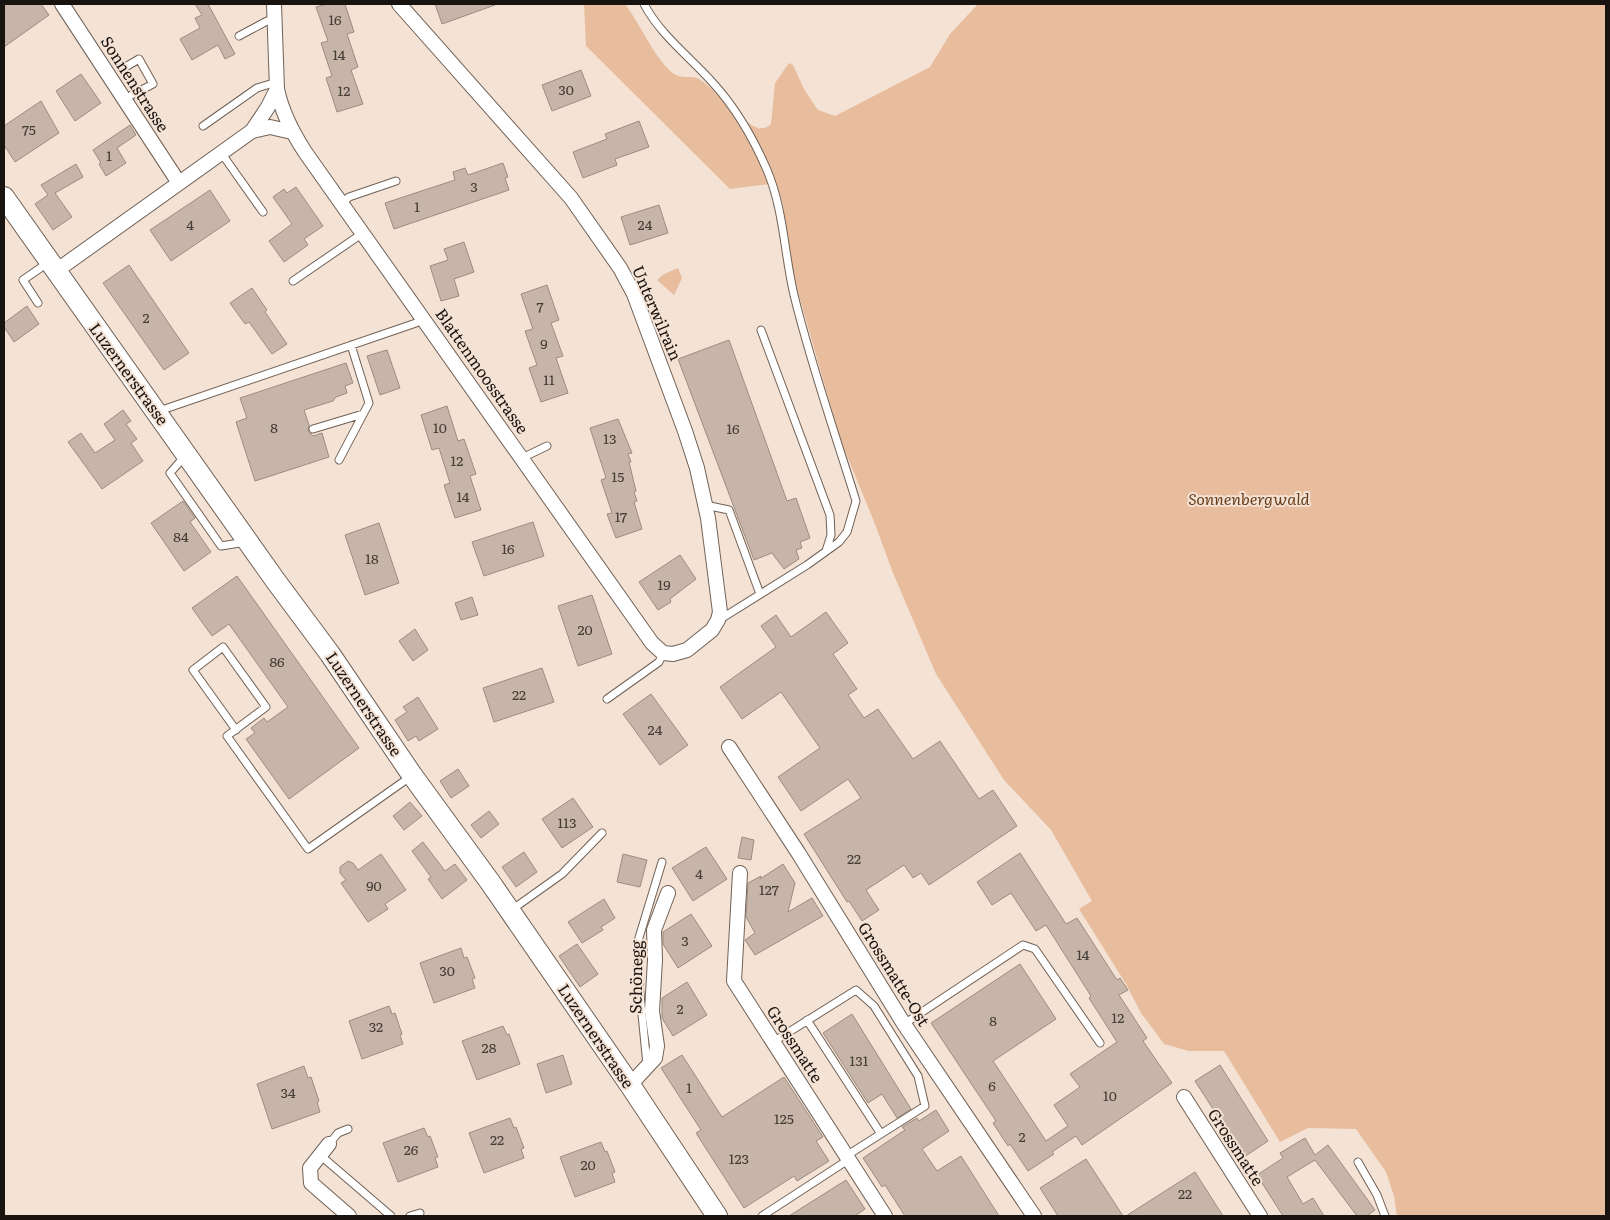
<svg xmlns="http://www.w3.org/2000/svg" width="1610" height="1220" font-family="Literata,serif">
	<style>
		.green { fill: #e8bd9e }
		.building { fill: #c7b5a9; stroke: #9c8c80 }
		.lines { fill: none; stroke-linecap: round; stroke-linejoin: round }
		.service-casing { stroke: #706156; stroke-width: 9 }
		.minor-casing { stroke: #706156; stroke-width: 16 }
		.secondary-casing { stroke: #706156; stroke-width: 22 }
		.service { stroke: #fff; stroke-width: 7 }
		.minor { stroke: #fff; stroke-width: 14 }
		.secondary { stroke: #fff; stroke-width: 20 }
		.labels { text-anchor: middle; stroke-width: 4; stroke-linejoin: round; paint-order: stroke }
		.number-label { font-size: 14px; fill: #443c36 }
		.street-label { font-size: 16px; fill: #19130f; stroke: #f4e2d5 }
		.park-label { font-size: 16px; font-style: italic; fill: #6a3f1b; stroke: #f4e2d5 }
	</style>
	<rect width="100%" height="100%" fill="#f4e2d5"/>
	<!-- green -->
	<path class="green" d="M584 4H625C641 25 651 52 670 71 681 81 691 74 699 79 730 99 755 150 769 184L730 189 586 46Z
		M978 4H1606V1216H1397L1394 1196 1386 1172 1356 1129 1308 1128 1280 1142 1224 1051H1189L1164 1044 1141 1013 1126 984 1079 909 1092 901 1051 830 1004 780 936 674 893 573 873 519 840 439 792 271 783 204 766 160 745 121C754 126 761 133 771 124L775 83 789 63 793 65 805 91 818 110 835 116 930 67 950 34Z
		M678 268 682 278 674 295 657 280 664 274Z"/>
	<!-- building -->
	<path class="building" d="M4 4H41L49 15 4 47Z
		M195 4H208L235 54 225 59 218 45 192 60 180 39 200 28 195 18 202 15Z
		M327 4H345L354 32 347 34 358 67 351 70 363 104 337 112 326 78 332 76 321 43 328 41 316 7Z
		M435 4H494L495 5 442 24Z
		M581 70 591 96 552 111 542 85Z
		M81 74 101 103 75 121 56 91Z
		M41 101 59 133 15 162 4 145V126Z
		M639 121 649 147 615 159 617 165 583 178 573 152 607 139 605 134Z
		M130 125 136 135 117 148 126 163 106 176 99 164 101 163 93 150Z
		M503 163 508 177 505 178 509 190 394 229 385 203 455 180 453 172 465 168 468 175Z
		M76 164 83 177 55 193 72 217 53 230 35 204 48 195 41 185Z
		M296 187 323 226 304 239 308 245 284 262 269 241 292 224 273 197 284 189 287 193Z
		M210 190 230 221 171 261 150 230Z
		M659 205 668 233 630 245 621 217Z
		M464 242 474 272 454 279 459 296 441 301 430 266 448 260 444 249Z
		M129 265 189 353 164 370 103 283Z
		M547 285 559 320 551 323 563 356 556 358 568 393 541 402 529 368 537 365 525 331 533 329 521 294Z
		M252 288 267 310 265 312 287 344 272 354 249 322 245 324 230 303Z
		M27 306 39 324 14 342 4 327V323Z
		M729 340 787 501 796 498 810 538 800 542 802 548 796 550 799 559 784 569 772 553 754 560 678 359Z
		M387 350 400 388 380 395 367 356Z
		M346 363 353 383 345 386 347 393 336 397 333 401 304 410 309 425 308 431 313 436 322 433 329 457 255 481 236 422 247 418 240 398Z
		M447 406 458 441 464 439 476 474 470 476 481 510 455 518 444 485 450 483 439 448 432 450 421 415Z
		M123 410 131 421 126 424 137 439 131 443 143 461 102 489 68 442 81 433 95 453 115 440 104 424Z
		M618 419 632 453 628 454 631 462H629L636 491 634 492 637 501 634 502 642 529 616 538 607 514 612 513 601 480 606 478 590 428Z
		M183 501 195 518 190 522 211 552 184 571 151 523Z
		M533 522 544 556 484 576 472 542Z
		M379 523 399 583 365 595 345 535Z
		M680 555 696 579 670 599 671 602 658 610 639 582Z
		M237 576 359 748 289 799 246 739 255 733 251 728 264 718 267 722 288 707 229 624 212 636 192 608Z
		M592 595 612 654 578 666 558 606Z
		M472 597 478 615 461 620 455 603Z
		M826 612 848 643 833 654 857 689 848 695 864 718 878 709 913 759 940 741 979 799 993 790 1017 826 929 885 921 873 913 878 904 865 866 890 879 910 862 921 849 901 847 902 804 834 861 798 848 779 801 811 778 777 820 748 781 692 742 719 720 687 776 647 761 626 776 615 791 637Z
		M415 629 428 650 413 661 399 641Z
		M542 668 554 702 494 722 483 688Z
		M651 694 688 745 660 765 623 714Z
		M418 697 438 729 419 741 416 736 408 741 395 720 407 712 403 707Z
		M458 769 469 786 451 798 440 781Z
		M573 798 593 827 562 848 542 819Z
		M410 802 422 816 404 830 393 816Z
		M489 811 499 824 481 838 471 825Z
		M742 837 754 840 751 860 738 858Z
		M423 842 445 871 455 864 467 880 442 899 428 879 431 877 412 851Z
		M706 847 727 879 693 901 672 868Z
		M524 852 537 872 516 887 502 867Z
		M1020 853 1066 924 1077 918 1117 980 1120 978 1128 990 1119 995 1147 1038 1143 1041 1172 1083 1082 1145 1076 1136 1052 1152 1054 1154 1028 1171 1010 1144 1008 1146 993 1123 996 1121 931 1023 1020 964 1056 1019 993 1061 1046 1141 1068 1126 1054 1105 1080 1087 1070 1074 1117 1042 1089 998 1091 996 1046 925 1036 931 1011 893 992 905 977 882Z
		M381 854 406 890 385 904 388 909 368 922 341 883 346 880 340 873V867L348 861 353 863 358 870Z
		M623 854 647 860 640 887 617 882Z
		M783 864 795 883 788 912 812 898 823 916 755 955 745 940 755 933 746 917 748 883 761 876 760 879Z
		M604 899 615 918 601 927 603 930 582 943 568 922Z
		M691 914 712 946 678 968 663 944V932Z
		M577 944 598 974 580 987 559 956Z
		M461 948 464 958 467 957 475 978 472 979 475 988 434 1003 420 963Z
		M687 982 707 1015 673 1036 662 1018V998Z
		M389 1006 392 1014 395 1013 402 1034 400 1035 403 1044 362 1059 349 1021Z
		M852 1014 911 1109 897 1118 882 1094 868 1103 823 1033Z
		M503 1026 507 1035 509 1034 520 1064 477 1080 462 1041Z
		M563 1055 572 1084 546 1093 537 1064Z
		M682 1055 722 1117 784 1077 823 1137 816 1141 829 1161 797 1181 794 1176 744 1208 696 1133 701 1130 661 1068Z
		M1220 1065 1268 1141 1244 1157 1195 1081Z
		M304 1066 308 1078 311 1077 319 1101 317 1102 320 1112 272 1129 257 1084Z
		M936 1110 949 1131 922 1149 937 1171 961 1156 999 1216H905L885 1185 882 1187 863 1158 905 1130 902 1127 917 1118 919 1121Z
		M510 1118 514 1128 516 1127 524 1148 521 1149 524 1158 484 1173 469 1133Z
		M424 1128 428 1137 430 1136 438 1157 435 1158 438 1167 398 1182 383 1143Z
		M1305 1138 1315 1155 1328 1145 1375 1210 1367 1216H1357L1315 1160 1287 1177 1303 1204 1313 1198 1324 1216H1283L1257 1175 1283 1158 1280 1153Z
		M601 1142 605 1152 607 1151 615 1172 612 1173 615 1182 575 1197 560 1157Z
		M1086 1159 1123 1216H1058L1040 1188Z
		M1195 1172 1223 1216H1126Z
		M846 1180 865 1209 855 1216H789Z"/>
	<g class="lines">
		<defs>
			<path id="service" d="M644 4C661 36 690 57 713 83 735 107 754 140 767 170 784 210 784 253 794 295 811 365 835 433 856 501L847 532 839 542 807 565 719 620
				M239 36 267 21 275 20
				M122 69 139 59 153 84 124 99
				M203 126 257 88 277 82
				M222 154 263 212
				M342 203 349 197 396 181
				M293 281 363 233
				M38 303 23 280 49 262
				M761 330 830 515 831 535 826 551
				M159 411 416 323 423 318
				M313 429 363 414
				M185 456 170 473 221 546 246 542
				M522 458 547 446
				M339 460 369 403 351 345
				M705 505 729 510 760 594
				M607 699 659 662 663 653
				M236 730 193 670 223 647 266 707 227 736 308 849 410 777
				M510 911 562 874 602 833
				M807 1020 881 1134
				M904 1024 1023 945 1035 949 1100 1043
				M773 1042 856 990 874 1006 918 1076 925 1106 846 1156
				M647 1065 638 974V941L662 862
				M329 1144 338 1133 348 1129
				M320 1155 391 1216
				M1358 1162 1377 1195 1385 1216
				M410 1216 420 1213
				M762 1216 848 1160"/>
			<path id="minor" d="M62 4 179 183
				M277 89C282 113 292 132 305 152L652 643 663 653 673 654 687 650 712 630 718 620 720 612 708 518 697 468 685 431 634 294 620 268 571 198 399 4
				M252 131 270 127 292 132
				M56 271 252 131 268 107 277 89 274 4
				M729 747 799 854 904 1024 1034 1216
				M740 873 734 981 885 1216
				M630 1085 655 1058 657 1046 652 1011 655 960 654 930 668 893
				M1184 1097 1260 1216
				M329 1144 310 1168 311 1183 349 1216"/>
			<path id="secondary" d="M4 197 275 580 330 654 412 775 490 882 630 1085 717 1216"/>
		</defs>
		<!-- service casing -->
		<use href="#service" class="service-casing"/>
		<!-- minor casing -->
		<use href="#minor" class="minor-casing"/>
		<!-- secondary casing -->
		<use href="#secondary" class="secondary-casing"/>
		<!-- service -->
		<use href="#service" class="service"/>
		<!-- minor -->
		<use href="#minor" class="minor"/>
		<!-- secondary -->
		<use href="#secondary" class="secondary"/>
	</g>
	<g class="labels">
		<!-- number labels -->
		<g class="number-label">
			<text x="335" y="25">16</text>
			<text x="339" y="60">14</text>
			<text x="566" y="95">30</text>
			<text x="344" y="96">12</text>
			<text x="29" y="135">75</text>
			<text x="109" y="161">1</text>
			<text x="474" y="192">3</text>
			<text x="417" y="212">1</text>
			<text x="190" y="230">4</text>
			<text x="645" y="230">24</text>
			<text x="540" y="312">7</text>
			<text x="146" y="323">2</text>
			<text x="544" y="349">9</text>
			<text x="549" y="385">11</text>
			<text x="274" y="433">8</text>
			<text x="440" y="433">10</text>
			<text x="733" y="434">16</text>
			<text x="610" y="444">13</text>
			<text x="457" y="466">12</text>
			<text x="618" y="482">15</text>
			<text x="463" y="502">14</text>
			<text x="621" y="522">17</text>
			<text x="181" y="542">84</text>
			<text x="508" y="554">16</text>
			<text x="372" y="564">18</text>
			<text x="664" y="590">19</text>
			<text x="585" y="635">20</text>
			<text x="277" y="667">86</text>
			<text x="519" y="700">22</text>
			<text x="655" y="735">24</text>
			<text x="567" y="828">113</text>
			<text x="854" y="864">22</text>
			<text x="699" y="879">4</text>
			<text x="374" y="891">90</text>
			<text x="769" y="895">127</text>
			<text x="685" y="946">3</text>
			<text x="1083" y="960">14</text>
			<text x="447" y="976">30</text>
			<text x="680" y="1014">2</text>
			<text x="1118" y="1023">12</text>
			<text x="993" y="1026">8</text>
			<text x="376" y="1032">32</text>
			<text x="489" y="1053">28</text>
			<text x="859" y="1066">131</text>
			<text x="992" y="1091">6</text>
			<text x="689" y="1093">1</text>
			<text x="288" y="1098">34</text>
			<text x="1110" y="1101">10</text>
			<text x="784" y="1124">125</text>
			<text x="1022" y="1142">2</text>
			<text x="497" y="1145">22</text>
			<text x="411" y="1155">26</text>
			<text x="739" y="1164">123</text>
			<text x="588" y="1170">20</text>
			<text x="1185" y="1199">22</text>
		</g>
		<!-- street labels -->
		<g class="street-label">
			<text transform="translate(135 84) rotate(57)" y="6">Sonnenstrasse</text>
			<text transform="translate(657 313) rotate(67)" y="6">Unterwilrain</text>
			<text transform="translate(482 371) rotate(55)" y="6">Blattenmoosstrasse</text>
			<text transform="translate(129 374) rotate(54)" y="6">Luzernerstrasse</text>
			<text transform="translate(364 704) rotate(56)" y="6">Luzernerstrasse</text>
			<text transform="translate(894 974) rotate(58)" y="6">Grossmatte-Ost</text>
			<text transform="translate(636 977) rotate(-89)" y="6">Schönegg</text>
			<text transform="translate(596 1036) rotate(56)" y="6">Luzernerstrasse</text>
			<text transform="translate(795 1044) rotate(57)" y="6">Grossmatte</text>
			<text transform="translate(1236 1147) rotate(57)" y="6">Grossmatte</text>
		</g>
		<!-- park labels -->
		<g class="park-label">
			<text x="1249" y="505">Sonnenbergwald</text>
		</g>
	</g>
	<!-- border -->
	<rect width="1610" height="1220" fill="none" stroke="#19130f" stroke-width="10"/>
</svg>
